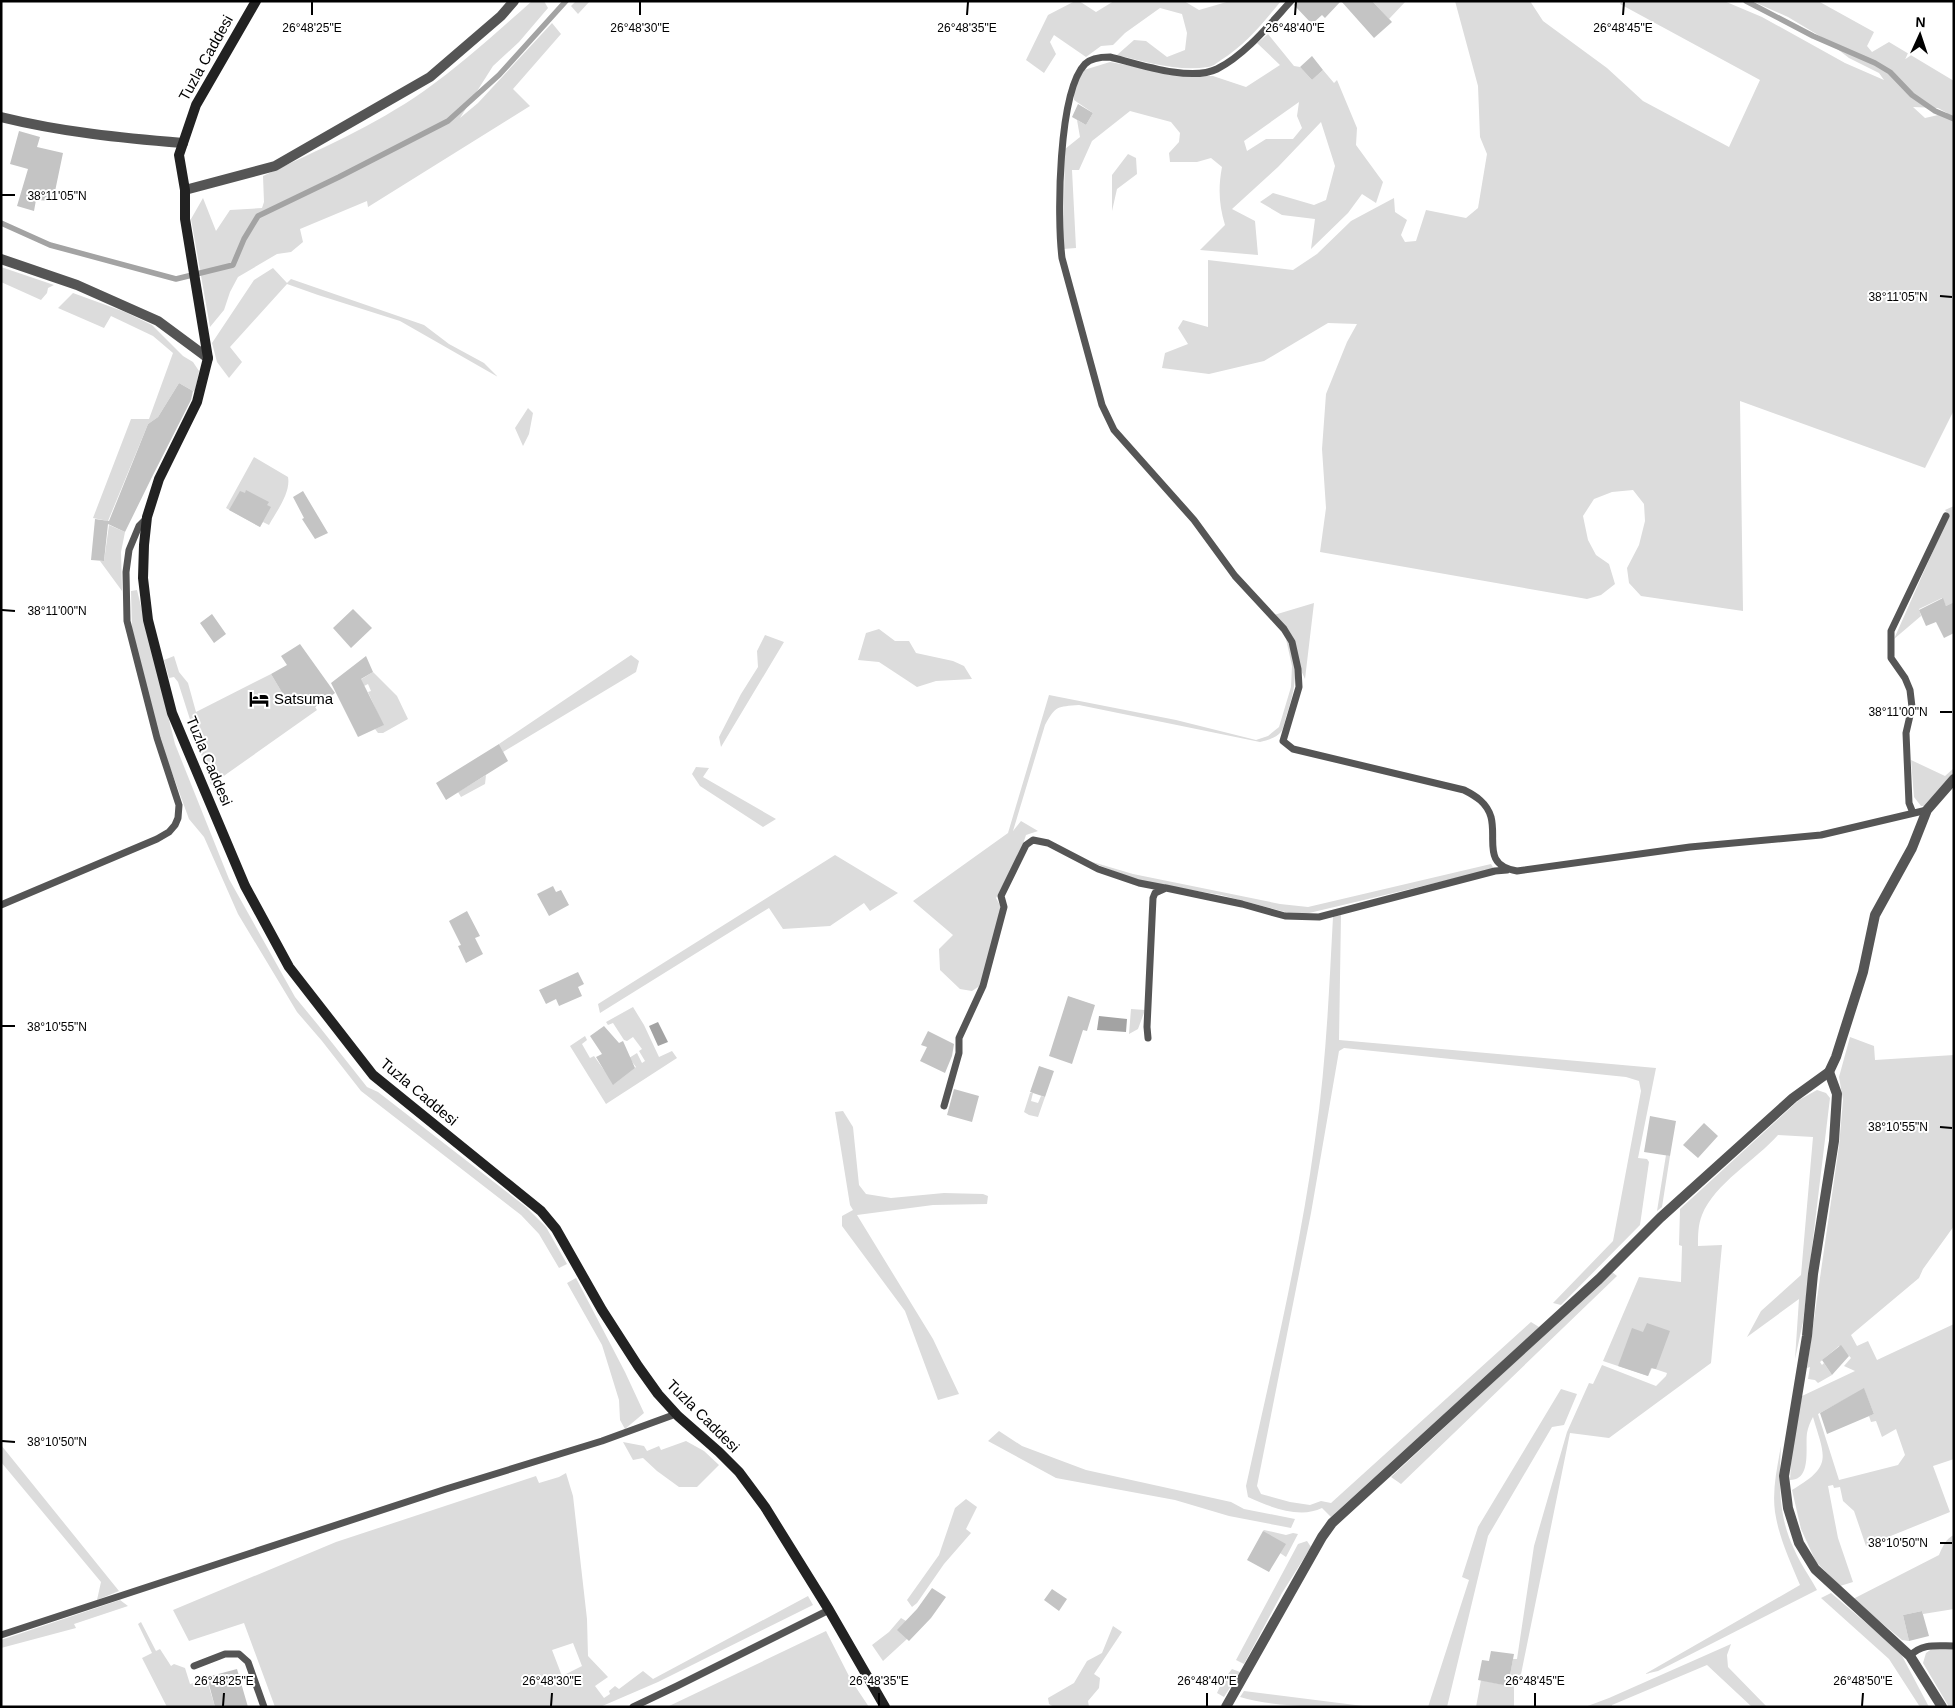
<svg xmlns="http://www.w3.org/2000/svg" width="1955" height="1708" font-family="Helvetica,sans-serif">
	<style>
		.green { fill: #dcdcdc; fill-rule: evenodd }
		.water { fill: #a3a3a3 }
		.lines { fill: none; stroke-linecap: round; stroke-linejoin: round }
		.stream { stroke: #a3a3a3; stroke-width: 5.5 }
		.building { fill: #c4c4c4 }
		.service { stroke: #555; stroke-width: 7 }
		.minor { stroke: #555; stroke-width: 10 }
		.tertiary { stroke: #555; stroke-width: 10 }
		.secondary { stroke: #222; stroke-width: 10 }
		.ticks { fill: none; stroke: #000; stroke-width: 2 }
		.labels { text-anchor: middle; stroke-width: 4; stroke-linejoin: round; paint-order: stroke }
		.street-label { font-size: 15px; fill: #000; stroke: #fff }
		.poi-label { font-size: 15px; fill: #000; stroke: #fff; text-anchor: start }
		.ticks-label { font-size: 12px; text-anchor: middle; fill: #000; stroke: #fff; stroke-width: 4; stroke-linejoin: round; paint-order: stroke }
	</style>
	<rect width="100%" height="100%" fill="#fff"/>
	<!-- green -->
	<path class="green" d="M532 1H544L548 8 519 42 493 66 460 118 478 103 552 23 561 34 513 89 530 106 368 207 367 201 300 229 303 242 291 252 277 254 238 277 230 292 224 310 210 327 191 219 203 198 216 231 230 210 262 208 264 202 263 176C318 150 374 126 424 91 462 64 497 32 532 1Z
		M576 1H590L578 14 571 6Z
		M1075 1H1079L1096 12 1114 1H1184L1199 10 1230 1H1281C1263 23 1245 45 1221 60 1217 63 1212 67 1208 67 1178 72 1146 62 1117 55L1134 40 1146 41 1167 57 1185 50 1187 33 1182 14 1160 8 1125 33 1113 45 1101 46 1086 57 1054 35 1050 42 1056 54 1044 73 1026 60 1048 15Z
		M1372 1H1406L1389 19Z
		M1455 1H1530L1543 21 1607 68 1643 101 1729 147 1760 80 1620 4 1622 1H1724L1762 17 1845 63 1884 80 1879 73 1849 58 1823 38 1788 17 1752 1H1818L1874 32 1867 46 1872 52 1889 42 1954 81V410L1925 468 1740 401 1743 611 1641 596 1629 583 1627 568 1639 545 1645 521 1644 504 1633 490 1612 492 1594 499 1583 516 1588 540 1596 555 1609 564 1615 584 1601 595 1587 599 1320 552 1326 508 1322 449 1326 394 1347 342 1357 324 1328 323 1264 361 1209 374 1162 368 1165 353 1188 344 1178 328 1183 320 1208 327V260L1293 270 1317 254 1351 221 1394 198 1395 212 1407 220 1401 235 1405 242 1416 241 1426 210 1466 218 1478 208 1487 154 1480 137 1478 86ZM1913 107 1938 108 1947 113 1925 118Z
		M1268 34 1294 66 1300 67 1312 80 1323 70 1334 83 1337 80 1357 128 1356 145 1383 182 1376 203 1362 194 1348 213 1311 249 1315 219 1282 215 1260 202 1273 193 1314 205 1326 200 1335 166 1321 122 1278 167 1232 209 1255 221 1258 255 1200 250 1225 225C1219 205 1218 188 1222 167L1211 158 1197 162H1170L1169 153 1179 142 1180 133 1171 122 1130 111 1092 141 1079 170H1072L1076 248 1063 249 1065 149 1080 137 1077 120 1086 125 1093 113 1074 100V89L1084 70 1110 62 1186 76H1213L1246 87 1280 65 1257 43ZM1299 102 1297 116 1302 128 1293 139H1266L1247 151 1244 141Z
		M1128 154 1136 158 1137 174 1117 189 1112 211V175Z
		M1 267 54 285 48 288 47 293 41 300 1 282Z
		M273 268 287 283 291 279 424 325 449 344 484 363 498 377 400 321 318 295 287 284 230 347 242 362 229 378 217 362 212 343 254 280Z
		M73 293 125 312 152 325 183 356 193 362 199 371 195 392 179 383 158 417 148 424 108 521 93 518 131 419H149L173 353 153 336 111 316 104 328 58 308Z
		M528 408 533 413 529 434 523 446 515 428Z
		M254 457 288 477C291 493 276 512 269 525L263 522 260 527 226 508Z
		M1954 506V602L1946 606 1942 598 1919 609 1921 616 1894 639 1949 515 1945 510Z
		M109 525 125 532 121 552 122 591 100 561H104Z
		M137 590 175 744 229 879 295 997 318 1025 367 1087 378 1092 526 1207 546 1227 567 1264 559 1268 539 1234 521 1215 361 1091 322 1041 297 1012 238 914 204 837 189 819 159 737 132 630 131 591Z
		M1314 603 1305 679 1299 666 1295 643 1274 615Z
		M879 629 895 641H909L916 653 953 661 964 666 972 679 936 681 917 687 879 662 858 660 866 633Z
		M765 635 784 642 721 747 719 737 741 694 758 667 757 651Z
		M1286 639C1301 662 1295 689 1287 714 1285 719 1284 728 1281 732 1276 738 1267 740 1260 742L1079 705C1057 707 1056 705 1045 725L1013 831 1021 821 1038 831 1026 835 1022 847 996 898 1001 907 981 985 972 991 960 989 940 970 939 949 953 935 913 901 1008 833 1049 695 1176 720 1256 740 1268 736 1279 727 1291 687 1292 666Z
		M631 655 639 661 636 672 503 752 499 744Z
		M174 656 179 672 188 683 196 712 271 674 290 706 307 695 317 710 211 785 178 682 174 677 169 678 164 660Z
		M373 672 397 696 408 719 383 733H378L375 729 383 725 368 692 371 691 368 684 364 686 360 680Z
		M1911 760 1945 776 1954 768V773L1926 806H1921L1914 797Z
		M696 767 709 768 703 777 776 819 763 827 700 786 692 774Z
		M486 775 485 784 461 797 458 792Z
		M835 855 898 893 870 911 864 903 830 926 783 929 769 908 600 1013 598 1004Z
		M1089 861 1133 874 1280 904 1308 907 1491 864 1494 869 1305 914 1289 913 1221 895 1138 881Z
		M1341 915 1339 1040 1656 1068 1638 1158 1647 1159 1649 1162 1640 1225 1561 1305 1553 1303 1613 1241 1641 1091 1639 1081 1626 1077 1344 1048 1339 1051 1311 1213 1257 1486 1261 1494 1290 1502 1310 1505 1321 1501 1331 1503 1531 1322 1539 1327 1331 1517 1322 1508C1300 1519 1269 1507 1248 1497L1246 1486C1271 1371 1299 1257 1315 1140 1326 1066 1329 992 1333 917Z
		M633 1007 644 1025 659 1057 672 1051 677 1058 606 1104 570 1046 585 1036 587 1040 582 1044 590 1058 594 1056 614 1084 636 1067 629 1058 637 1053 642 1063 645 1061 639 1051 642 1049 633 1037 627 1041 624 1040 613 1023 608 1025 606 1022Z
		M1131 1009 1145 1010 1138 1029 1129 1034Z
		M1850 1037 1874 1046 1875 1060 1954 1055V1226L1923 1269 1919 1278 1851 1335 1857 1346 1868 1341 1877 1360 1954 1324V1459L1933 1466 1950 1512 1866 1546 1854 1511 1843 1501 1840 1487 1834 1488 1833 1485 1828 1486 1838 1538 1853 1582 1840 1586 1816 1562 1801 1529 1792 1490C1833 1466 1825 1458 1813 1417 1810 1422 1808 1428 1807 1433 1805 1448 1812 1480 1790 1480L1792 1447 1802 1396 1855 1371 1844 1366 1851 1358 1844 1350H1843L1839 1346 1820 1362 1822 1365 1824 1363 1832 1375 1818 1383 1815 1380 1808 1379 1810 1367 1807 1368 1839 1146 1843 1100 1839 1077ZM1864 1389 1874 1414 1869 1416 1871 1422 1876 1421 1882 1437 1896 1429 1905 1455 1898 1465 1839 1480 1818 1414Z
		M1817 1090 1826 1093 1830 1098 1803 1322 1795 1359 1799 1299 1747 1337 1761 1311 1801 1275 1813 1137 1778 1135C1757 1159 1714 1184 1702 1215 1698 1225 1698 1235 1698 1246L1722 1245 1711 1363 1609 1438 1570 1433 1519 1684 1514 1686V1707H1476L1481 1680 1508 1686 1513 1659H1517L1534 1546 1567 1432 1589 1383 1593 1384 1602 1365 1656 1386 1666 1376 1667 1373 1652 1368 1648 1376 1603 1361 1639 1277 1681 1282 1682 1246 1679 1245 1680 1209 1799 1100Z
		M1030 1093H1033L1031 1101 1038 1103 1041 1096 1045 1097 1038 1117 1029 1115 1024 1112Z
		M843 1111 853 1127 859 1185 866 1194 891 1198 944 1193 983 1194 988 1196 987 1204 933 1205 857 1215 933 1339 959 1394 938 1400 905 1311 842 1226V1216L853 1210 850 1205 835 1112Z
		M1666 1155 1670 1156 1662 1207 1657 1211Z
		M1612 1272 1617 1276 1401 1484 1391 1477Z
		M576 1278 625 1372 644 1413 625 1429 620 1420 619 1400 602 1345 567 1283Z
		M1561 1389 1577 1394 1564 1425 1552 1427 1488 1536 1447 1707H1428L1469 1580 1462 1577 1478 1527Z
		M999 1431 1022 1446 1086 1470 1231 1502 1244 1509 1295 1519 1291 1528 1229 1516 1175 1500 1056 1478 988 1441Z
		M686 1441 704 1451 719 1465 697 1487H679L657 1471 643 1458 633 1460 623 1442 644 1446 647 1451 659 1446 661 1450Z
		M1 1445 119 1591 97 1600 101 1582 1 1462Z
		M1781 1446C1779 1482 1778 1516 1794 1549 1800 1563 1810 1577 1817 1590L1658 1671 1645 1674 1800 1585C1790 1561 1779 1538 1775 1512 1772 1490 1777 1468 1781 1446Z
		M566 1473 573 1496 587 1619 588 1656 608 1677 595 1686 604 1698 610 1694 609 1691 615 1686 619 1689 643 1671 653 1679 808 1596 813 1605 658 1682 600 1707H275L244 1623 189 1641 173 1610 336 1542 536 1476 539 1483 559 1477ZM573 1643 582 1666 562 1676 552 1650Z
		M966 1499 977 1507 966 1529 971 1533 944 1564 917 1603 912 1607 907 1600 939 1555 955 1508Z
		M1264 1530 1286 1535 1293 1533 1298 1534 1286 1557 1280 1553 1263 1531Z
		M1954 1535V1609L1923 1614 1922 1611 1903 1615 1909 1641 1902 1640 1853 1599 1939 1555C1942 1548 1946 1538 1954 1535Z
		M1307 1541 1311 1547 1282 1593 1244 1664 1236 1660 1298 1544Z
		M1831 1593 1900 1652 1929 1707H1920L1889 1659 1821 1598Z
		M120 1600 128 1606 74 1624 76 1628 1 1648V1640Z
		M901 1618 906 1621 907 1639 883 1661 872 1645 889 1632Z
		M141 1622 156 1651 160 1649 171 1666 174 1664 185 1668 190 1684 207 1680 215 1707H167L142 1658 152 1653 138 1624Z
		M1113 1626 1122 1632 1094 1674 1100 1678 1099 1688 1088 1701 1089 1707H1054L1049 1704 1048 1698 1074 1683 1087 1661 1102 1653Z
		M826 1631 851 1680 869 1707H667Z
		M1731 1644 1727 1655 1728 1667 1767 1707H1752L1707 1665 1612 1705V1707H1585L1609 1698Z
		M1933 1648 1954 1649V1707H1949L1923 1663 1926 1653Z
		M1232 1669 1240 1672 1224 1697 1217 1693 1222 1682Z
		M1244 1691 1371 1707C1333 1707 1275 1708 1240 1697Z"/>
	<!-- water -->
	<path class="water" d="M1099 1016 1127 1019 1126 1032 1097 1030Z
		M658 1022 668 1042 658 1046 649 1026Z"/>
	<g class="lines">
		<!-- stream -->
		<path class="stream" d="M1746 1 1813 36 1875 63 1890 72 1912 95 1935 111 1954 119
			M1 223 50 245 176 279 233 265 244 239 258 216 339 177 448 121 499 75 566 1"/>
	</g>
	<!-- building -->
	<path class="building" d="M1296 1H1372L1392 22 1374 38 1341 1 1325 18 1322 15 1312 24 1294 5Z
		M1312 56 1323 70 1312 80 1300 67Z
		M1078 104 1093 113 1086 125 1072 117Z
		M19 131 40 137 37 147 63 153 53 201 36 200 34 211 17 206 28 169 10 164Z
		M179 383 193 391 191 400 152 477 125 532 108 524 104 561 91 560 95 519 109 521 148 424 158 417Z
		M246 490 269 502 267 505 271 507 260 527 229 510 240 491 245 493Z
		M303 491 328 533 315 539 302 519 304 518 293 497Z
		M1943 598 1946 606 1954 602V633L1944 638 1936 622 1926 626 1919 610Z
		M353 609 372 628 351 648 333 628Z
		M212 614 226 634 214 643 200 623Z
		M300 644 335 693 315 707 307 695 290 706 271 674 287 665 281 656Z
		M366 656 373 672 361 679 384 725 358 737 331 683Z
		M499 744 508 761 446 800 436 783Z
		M553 886 556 892 561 890 569 905 549 916 537 894Z
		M467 911 480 936 475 938 483 954 466 963 458 946 461 945 449 921Z
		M578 972 584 984 578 987 582 996 559 1006 556 999 546 1004 539 990Z
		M1068 996 1095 1005 1087 1031 1083 1030 1072 1064 1049 1056Z
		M604 1026 619 1043 623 1041 635 1068 613 1085 596 1057 602 1054 590 1036Z
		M928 1031 954 1044 952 1056 945 1073 920 1061 927 1047 921 1045Z
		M1039 1066 1054 1071 1045 1097 1030 1092Z
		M954 1089 979 1096 972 1122 947 1115Z
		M1650 1116 1676 1121 1670 1156 1644 1152Z
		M1704 1123 1718 1136 1698 1158 1683 1145Z
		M1647 1323 1670 1331 1656 1369 1651 1368 1648 1376 1618 1366 1632 1328 1643 1332Z
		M1841 1345 1849 1356 1832 1375 1822 1360Z
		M1864 1388 1874 1414 1827 1434 1820 1413Z
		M1263 1531 1286 1544 1269 1572 1247 1560Z
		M932 1588 946 1597 931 1618 909 1641 897 1630 917 1609Z
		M1052 1589 1067 1599 1059 1611 1044 1600Z
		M1922 1611 1929 1636 1909 1641 1903 1615Z
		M1491 1651 1514 1654 1508 1686 1478 1680 1482 1660 1489 1661Z
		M237 1669 248 1707H215L207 1677Z"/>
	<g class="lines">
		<!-- service -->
		<path class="service" d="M1291 1C1270 24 1245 55 1217 69 1190 82 1138 64 1110 57 1102 57 1091 58 1085 64 1058 92 1057 218 1062 258L1102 405 1114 430 1194 520 1235 576 1284 629 1292 642 1298 669 1299 687 1283 741 1293 749 1464 790C1476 796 1487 803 1491 817 1497 840 1482 865 1517 871L1690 847 1821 835 1927 810
			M1913 813 1909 803 1906 733 1912 707 1910 690 1905 678 1891 658V631L1946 516
			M1 905 157 839 169 832 175 825 178 818 179 805 157 738 127 621 126 572 129 550 139 526 147 518
			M1148 1038 1147 1027 1153 898 1155 893 1166 888 1242 904 1285 916 1319 917 1495 871 1507 870
			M944 1106 959 1053V1038L983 986 1004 907 1001 896 1026 845 1033 840 1048 843 1098 869 1139 883 1165 888
			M1 1635 446 1489 602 1441 676 1414
			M1910 1656C1922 1643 1937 1646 1954 1646
			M194 1666 225 1654H239L248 1662 264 1707
			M633 1707 677 1686 829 1610"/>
		<!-- minor -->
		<path class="minor" d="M1 117C62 132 121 138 183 143
			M185 190 275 166 430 77 501 16 514 1
			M1 259 77 285 158 321 208 358
			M1829 1072 1837 1094 1834 1141 1813 1274 1807 1336 1784 1476 1788 1508 1799 1543 1815 1569 1910 1656 1942 1707"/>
		<!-- tertiary -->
		<path class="tertiary" d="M1226 1707 1322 1537 1332 1523 1599 1279 1660 1218 1793 1098 1829 1072 1836 1057 1863 972 1875 915 1912 848 1927 810 1954 779"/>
		<!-- secondary -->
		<path class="secondary" d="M256 1 196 105 179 155 185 190V219L208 358 197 402 159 479 147 517 144 545 143 578 148 620 172 713 245 886 289 967 373 1075 541 1211 556 1229 602 1310 638 1366 658 1394 678 1416 719 1452 739 1472 765 1507 829 1610 885 1707"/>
	</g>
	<!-- ticks -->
	<path class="ticks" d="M312 15V2M640 15V2M967 15 968 2M1295 15 1296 2M1623 15 1624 2M2 195H15M1940 296 1952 297M2 610 15 611M1940 712H1952M2 1026H15M1940 1127 1952 1128M2 1441 15 1442M1940 1543H1952M223 1706 224 1693M551 1706 552 1693M879 1706V1693M1207 1706V1693M1535 1706V1693M1862 1706 1863 1693"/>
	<!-- icons -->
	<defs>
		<symbol id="hotel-bare" viewBox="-9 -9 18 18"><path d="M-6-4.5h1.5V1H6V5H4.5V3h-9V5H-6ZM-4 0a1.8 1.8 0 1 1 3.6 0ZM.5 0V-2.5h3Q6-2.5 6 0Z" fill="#000" stroke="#fff" stroke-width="2.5" paint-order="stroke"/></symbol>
	</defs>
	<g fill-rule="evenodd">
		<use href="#hotel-bare" x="245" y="685" width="28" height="28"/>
	</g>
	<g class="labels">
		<!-- street labels -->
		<g class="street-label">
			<text transform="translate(206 58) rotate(-61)" y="5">Tuzla Caddesi</text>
			<text transform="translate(209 761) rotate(67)" y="5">Tuzla Caddesi</text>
			<text transform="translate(419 1092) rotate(40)" y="5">Tuzla Caddesi</text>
			<text transform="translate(703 1416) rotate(45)" y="5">Tuzla Caddesi</text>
		</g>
		<!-- poi labels -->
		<g class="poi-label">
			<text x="274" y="704">Satsuma</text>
		</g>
	</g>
	<g class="ticks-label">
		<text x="312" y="32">26°48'25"E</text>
		<text x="640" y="32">26°48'30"E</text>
		<text x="967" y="32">26°48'35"E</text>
		<text x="1295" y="32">26°48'40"E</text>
		<text x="1623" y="32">26°48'45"E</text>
		<text x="57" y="200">38°11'05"N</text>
		<text x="1898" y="301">38°11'05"N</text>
		<text x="57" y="615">38°11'00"N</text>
		<text x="1898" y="716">38°11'00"N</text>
		<text x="57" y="1031">38°10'55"N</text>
		<text x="1898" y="1131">38°10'55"N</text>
		<text x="57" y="1446">38°10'50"N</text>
		<text x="1898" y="1547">38°10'50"N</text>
		<text x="224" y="1685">26°48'25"E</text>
		<text x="552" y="1685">26°48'30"E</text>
		<text x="879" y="1685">26°48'35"E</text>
		<text x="1207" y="1685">26°48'40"E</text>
		<text x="1535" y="1685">26°48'45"E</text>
		<text x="1863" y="1685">26°48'50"E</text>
	</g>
	<!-- border -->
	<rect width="1955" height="1708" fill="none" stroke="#000000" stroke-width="5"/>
	<!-- north arrow -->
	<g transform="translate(1920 35) rotate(3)" stroke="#ffffff" stroke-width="4" paint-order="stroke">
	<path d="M0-4L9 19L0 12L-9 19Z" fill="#000000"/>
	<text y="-8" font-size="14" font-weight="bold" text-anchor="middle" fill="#000000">N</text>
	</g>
</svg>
